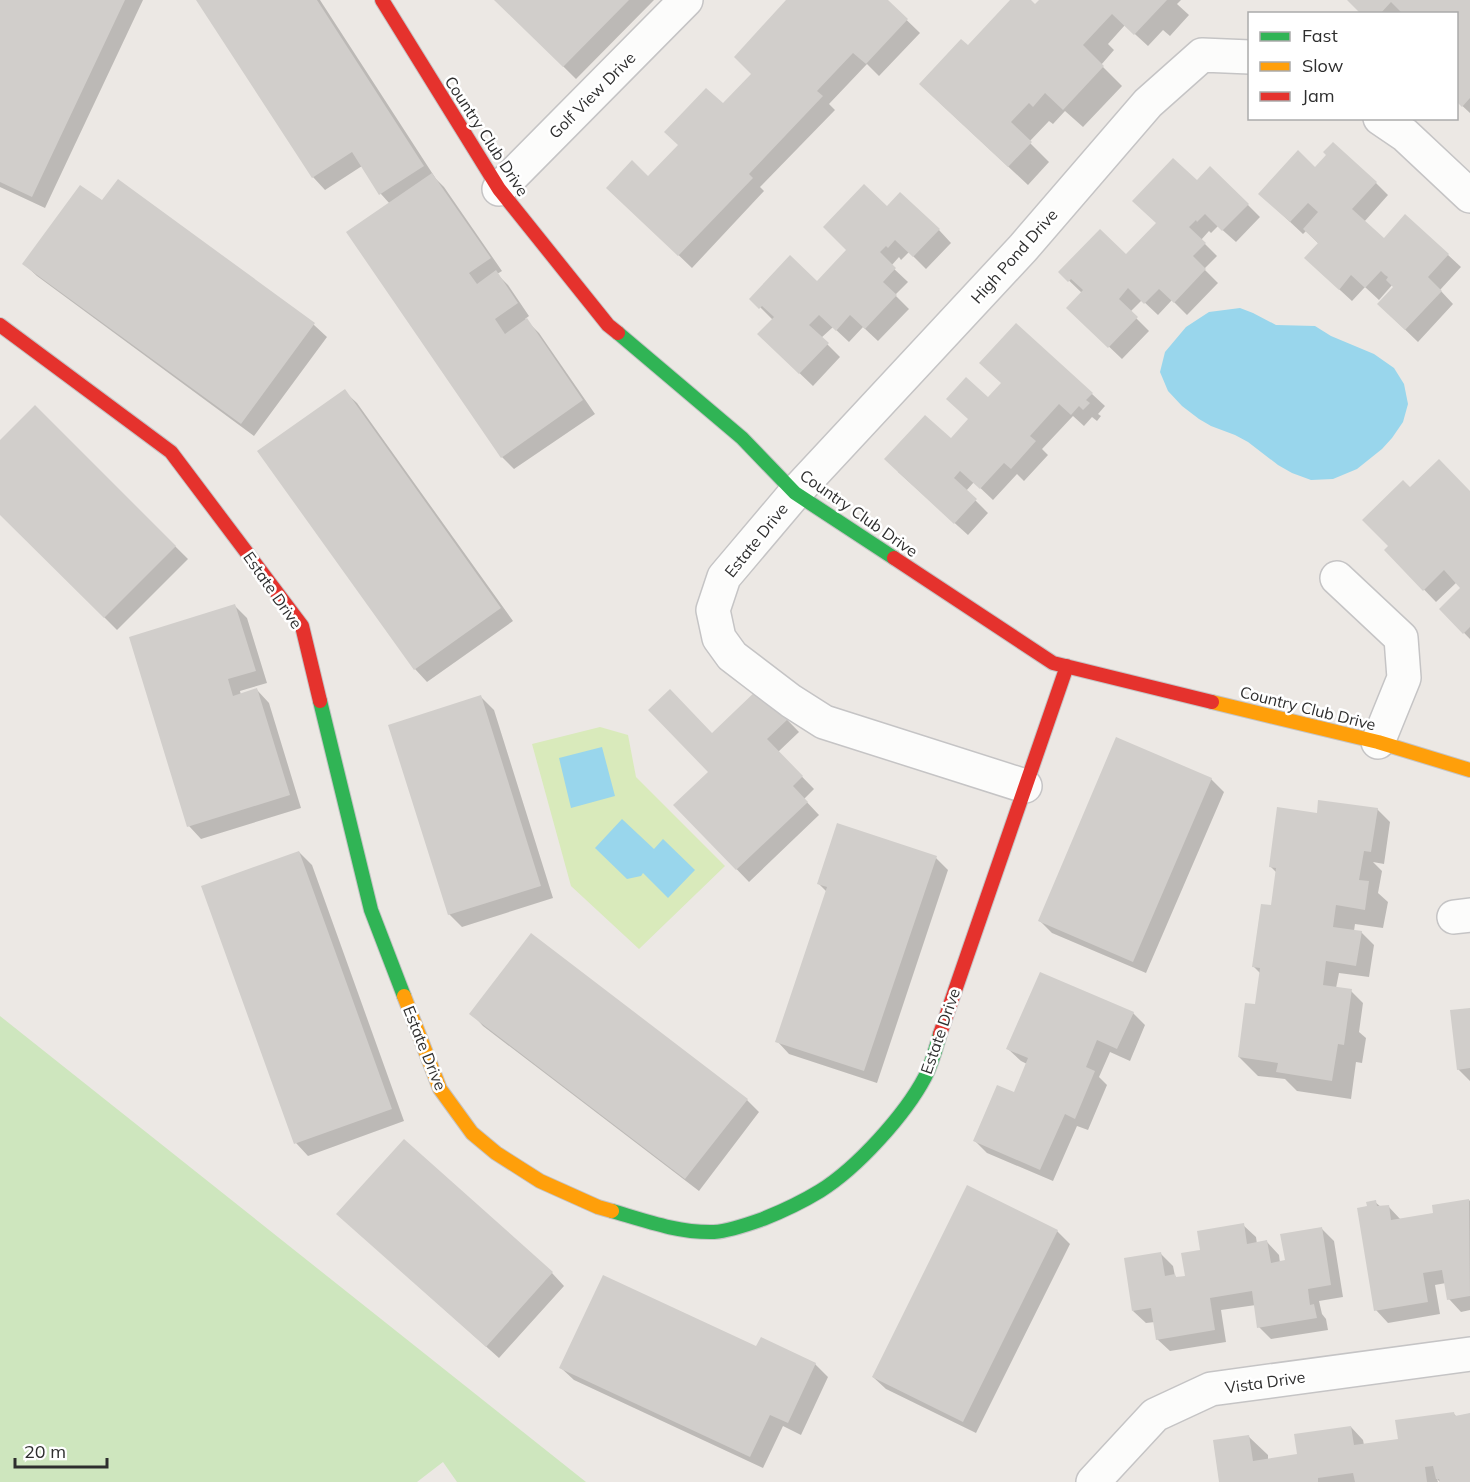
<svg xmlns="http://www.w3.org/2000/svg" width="1470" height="1482" font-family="Mulish,sans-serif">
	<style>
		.green { fill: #cee6be }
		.pitch { fill: #d9eabb }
		.water { fill: #99d6ec }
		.shadow { fill: #0003 }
		.building { fill: #d1cecb }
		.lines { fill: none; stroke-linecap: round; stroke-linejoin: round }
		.street-casing { stroke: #c5c4c5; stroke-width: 36 }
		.fast-casing { stroke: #c5c4c5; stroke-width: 16 }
		.slow-casing { stroke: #c5c4c5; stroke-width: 16 }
		.jam-casing { stroke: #c5c4c5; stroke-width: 16 }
		.street { stroke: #fcfcfb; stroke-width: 33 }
		.fast { stroke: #30b455; stroke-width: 14 }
		.slow { stroke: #ff9f0a; stroke-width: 14 }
		.jam { stroke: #e5322d; stroke-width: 14 }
		.labels { text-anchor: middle; stroke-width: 5; stroke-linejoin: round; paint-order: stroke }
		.street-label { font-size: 16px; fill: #2e2e2e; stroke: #fff }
	</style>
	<rect width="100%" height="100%" fill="#ece8e4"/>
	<!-- green -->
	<path class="green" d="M0 1016 586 1482H457L443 1462 417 1482H0Z"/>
	<!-- pitch -->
	<path class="pitch" d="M600 727 628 735 636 777 725 866 639 949 571 886 532 744Z"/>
	<!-- water -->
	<path class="water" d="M1240 308 1253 313 1276 325 1315 326 1331 336 1374 354 1394 368 1404 384 1408 404 1403 422 1392 438 1382 449 1357 469 1333 479 1311 480 1292 473 1278 465 1248 442 1235 435 1211 426 1199 419 1182 406 1168 391 1160 372 1165 352 1186 327 1209 312Z
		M602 747 615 796 571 808 559 758Z
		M622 819 654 849 663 839 695 870 668 898 643 873 641 876 627 879 595 848Z"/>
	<!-- shadow -->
	<path class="shadow" d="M0 0H143L45 208 0 187Z
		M198 0H320L436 179 444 187 502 271 497 274 508 285 529 316 525 319 539 333 595 414 514 469 502 457 390 204 381 194 362 166 325 190 313 177Z
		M496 0H654L576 79Z
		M789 0H886L920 33 879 76 867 64 829 104 835 110 760 187 764 191 692 268 621 200 648 178 723 105 753 74Z
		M1012 0H1029L1035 6 1041 0H1181L1177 4 1189 15 1170 36 1163 30 1148 46 1125 25 1108 44 1114 50 1101 65 1122 86 1083 127 1065 111 1053 124 1049 121 1029 142 1049 162 1028 185 940 103 968 48Z
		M1349 0H1470V113L1456 100V14H1363Z
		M1316 169 1376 183 1388 195 1364 222 1384 240 1406 216 1461 267 1440 290 1453 304 1418 342 1392 317 1395 287 1393 284 1379 300 1365 287 1352 301 1318 270 1319 244 1306 231 1303 234 1273 206Z
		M119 181 314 325 327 337 254 436 37 276 24 264 102 202Z
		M1197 182 1248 205 1260 217 1236 242 1218 226 1211 233 1209 231 1201 240 1217 256 1204 269 1218 283 1187 315 1172 300 1158 315 1142 300 1130 312 1149 331 1122 359 1081 320 1082 293 1060 272 1126 257Z
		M887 208 939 230 951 243 926 269 909 252 901 260 899 257 891 266 908 282 895 295 909 309 878 341 863 327 849 342 833 327 821 338 840 357 813 386 772 347 773 320 751 298 817 283Z
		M344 391 357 403 513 621 427 682 415 669Z
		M1092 394 1105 406 1098 414 1101 416 1097 421 1092 417 1084 426 1073 416 1042 449 1048 455 1024 481 1017 474 993 500 974 482 966 491 988 513 968 535 898 472 951 441 988 399Z
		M35 407 188 559 117 630 0 513V443Z
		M1410 489 1470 492V639L1441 609 1462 588 1457 582 1436 602 1386 550 1390 546Z
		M235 606 247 618 267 683 240 691 241 695 257 690 269 703 301 808 201 839 189 826Z
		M759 691 799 732 778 752 814 789 804 799 819 815 749 882 675 805 710 772 713 734Z
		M481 697 494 710 553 898 462 927 449 914Z
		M1211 779 1224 792 1146 973 1052 933 1039 920Z
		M1377 809 1390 822 1384 864 1373 862 1382 871 1378 893 1388 902 1383 928 1355 924 1354 931 1361 932 1374 945 1369 977 1339 973 1336 988 1351 991 1363 1003 1359 1032 1366 1038 1362 1063 1356 1062 1351 1099 1297 1091 1285 1079 1258 1076 1239 1057 1256 1006 1261 974 1253 966 1275 907 1277 873 1270 866 1318 815Z
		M299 852 312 865 404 1121 308 1156 296 1143Z
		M936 858 948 870 877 1083 789 1054 777 1041 827 892 818 883Z
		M1470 1009V1081L1458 1069Z
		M471 1013 747 1100 759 1112 699 1191 483 1026Z
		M1133 1013 1145 1025 1130 1061 1110 1052 1099 1077 1107 1085 1088 1130 1077 1126 1053 1181 987 1153 974 1140 1014 1094 1027 1064 1021 1061 1008 1049Z
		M1469 1200 1470 1201V1310L1461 1312 1449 1299 1446 1283 1435 1285 1440 1314 1388 1323 1376 1310 1369 1207 1375 1202 1381 1207 1388 1206 1401 1220 1435 1214Z
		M1243 1225 1256 1237 1257 1244 1267 1242 1279 1255 1280 1263 1286 1261 1322 1229 1334 1241 1343 1297 1319 1301 1322 1314 1326 1319 1328 1330 1271 1339 1259 1327 1256 1305 1221 1310 1226 1342 1170 1351 1157 1339 1155 1322 1146 1323 1133 1311 1161 1254 1173 1266 1175 1276 1177 1278 1187 1277 1202 1251Z
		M351 1226 552 1273 564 1286 499 1358Z
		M1057 1231 1070 1244 976 1433 886 1389 873 1377Z
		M757 1348 815 1364 828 1377 801 1435 783 1426 763 1468 574 1380 561 1368Z
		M1453 1413 1457 1417 1470 1415V1482H1440L1437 1479 1438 1482H1220L1248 1436 1268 1455V1460L1298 1456 1351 1427 1363 1440 1364 1445 1399 1440Z"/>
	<!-- building -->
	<path class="building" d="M0 0H125L32 197 0 182Z
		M196 0H317L424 166 379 195 352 152 312 178Z
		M494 0H629L563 67Z
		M786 0H888L908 19 866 64 853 53 817 91 823 96 749 174 753 178 678 256 606 188 632 160 648 176 678 145 664 132 706 88 723 103 751 74 734 57Z
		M1010 0H1031L1035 4 1039 0H1167L1134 35 1112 14 1083 45 1104 66 1063 110 1045 93 1033 107 1029 103 1011 122 1032 142 1008 167 919 84 961 39 968 45Z
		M1347 0H1470V98L1462 107 1456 101V14H1403L1391 2 1380 14H1361Z
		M1333 142 1377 182 1352 209 1384 238 1405 214 1449 254 1428 277 1442 291 1405 330 1377 304 1393 287 1386 280 1388 277 1385 275 1381 271 1365 288 1351 275 1339 290 1304 258 1318 243 1303 229 1318 212 1308 203 1290 222 1258 194 1298 150 1315 167 1326 155 1323 152Z
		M1173 158 1197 180 1210 166 1249 204 1222 231 1205 214 1197 222 1196 220 1189 227 1206 243 1193 256 1206 269 1174 303 1159 289 1144 304 1128 288 1119 299 1138 317 1108 348 1066 308 1083 290 1071 279 1068 282 1058 272 1100 229 1126 254 1156 223 1132 201Z
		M432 173 491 258 469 273 477 284 496 270 518 303 495 319 505 334 527 318 583 400 501 458 346 232Z
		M118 179 315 323 241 424 22 264 80 185 102 200Z
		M864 184 887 206 900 192 940 229 913 257 895 240 888 248 886 246 880 252 896 268 883 282 897 295 865 329 850 315 836 331 819 315 809 325 829 343 799 374 757 334 774 317 762 306 759 309 749 299 790 255 817 281 846 250 823 227Z
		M1016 323 1093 393 1086 400 1090 403 1083 410 1079 406 1071 415 1059 404 1030 436 1036 441 1011 469 1004 463 980 489 960 471 954 478 977 499 954 524 884 459 925 415 951 438 968 419 946 399 966 377 988 397 1001 383 979 363Z
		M345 389 501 608 414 670 257 451Z
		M35 405 176 546 104 618 0 515V440Z
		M1439 459 1470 491V627L1463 634 1439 609 1460 588 1444 570 1423 591 1384 550 1388 546 1362 520 1403 480 1410 487Z
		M235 604 256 671 228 679 233 696 257 688 290 795 187 827 129 637Z
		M759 688 788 719 767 739 803 776 793 786 808 802 736 870 673 805 708 772 648 710 670 689 712 733Z
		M481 695 541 886 448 915 388 725Z
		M1116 737 1212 778 1133 962 1038 921Z
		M1318 800 1378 808 1371 852 1364 851 1359 880 1369 881 1365 910 1336 905 1333 927 1362 931 1356 966 1326 961 1323 985 1352 989 1344 1045 1338 1044 1332 1081 1276 1072 1278 1063 1238 1057 1245 1003 1255 1004 1260 968 1252 967 1261 904 1271 905 1276 868 1269 867 1277 807 1317 813Z
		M837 823 937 856 864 1071 775 1042 827 887 817 884Z
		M299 851 392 1109 294 1144 201 886Z
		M531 933 748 1099 685 1179 469 1014Z
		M1040 972 1134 1012 1117 1049 1097 1040 1086 1067 1095 1071 1075 1119 1065 1114 1040 1170 973 1141 997 1085 1014 1092 1028 1058 1006 1049Z
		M1470 1008V1068L1457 1070 1450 1010Z
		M404 1139 553 1272 486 1347 336 1214Z
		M967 1185 1058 1230 963 1422 872 1377Z
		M1469 1199 1470 1296 1447 1300 1442 1270 1423 1273 1428 1302 1374 1311 1357 1208 1367 1206 1366 1202 1376 1200 1377 1206 1389 1205 1391 1220 1433 1213 1432 1205Z
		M1244 1223 1247 1244 1267 1240 1271 1263 1285 1260 1280 1234 1322 1227 1331 1285 1308 1289 1310 1305 1314 1304 1317 1318 1257 1328 1252 1291 1210 1298 1215 1330 1156 1340 1151 1308 1132 1311 1124 1258 1161 1252 1165 1276 1175 1274 1176 1277 1185 1276 1181 1253 1200 1250 1197 1231Z
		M603 1275 756 1346 761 1337 816 1363 788 1423 770 1415 750 1457 559 1368Z
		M1454 1412 1455 1416 1470 1413V1482H1440L1439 1479H1436L1433 1466 1425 1467 1427 1482H1355L1353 1473 1318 1478V1482H1219L1213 1440 1249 1435 1253 1461 1297 1454 1294 1434 1351 1426 1354 1445 1398 1439 1395 1420Z"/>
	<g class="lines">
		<defs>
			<path id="street" d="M1380 118 1405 135 1470 196
				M499 189 686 0
				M1337 578 1401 638 1404 678 1378 742
				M1025 786 824 722 791 701 732 656 719 638 713 610 724 577 795 493 1023 248 1148 103 1202 55 1250 57
				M1454 917 1470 915
				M1093 1482 1155 1415 1211 1389 1470 1354"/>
			<path id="fast" d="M618 333 742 438 795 493 894 558
				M320 701 371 910 404 996
				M612 1211C646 1221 679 1233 714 1232 729 1231 749 1224 763 1219 783 1211 802 1202 820 1191 857 1168 905 1115 925 1077 932 1064 936 1048 940 1034"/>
			<path id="slow" d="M1212 702 1378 742 1470 770
				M404 996 440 1089 472 1133 496 1153 540 1181 598 1207 612 1211"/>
			<path id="jam" d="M382 0 499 189 608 325 618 333
				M0 325 171 452 302 626 320 701
				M894 558 1053 663 1212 702
				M940 1034 1067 666"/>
		</defs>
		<!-- street casing -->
		<use href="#street" class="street-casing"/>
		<!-- fast casing -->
		<use href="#fast" class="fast-casing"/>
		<!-- slow casing -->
		<use href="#slow" class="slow-casing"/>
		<!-- jam casing -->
		<use href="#jam" class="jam-casing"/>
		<!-- street -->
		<use href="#street" class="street"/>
		<!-- fast -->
		<use href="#fast" class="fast"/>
		<!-- slow -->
		<use href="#slow" class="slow"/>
		<!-- jam -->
		<use href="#jam" class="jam"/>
	</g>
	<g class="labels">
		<!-- street labels -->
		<g class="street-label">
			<text transform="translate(592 95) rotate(-45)" y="6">Golf View Drive</text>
			<text transform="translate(487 136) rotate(57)" y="6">Country Club Drive</text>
			<text transform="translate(1014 256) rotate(-48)" y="6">High Pond Drive</text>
			<text transform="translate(859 513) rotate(35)" y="6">Country Club Drive</text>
			<text transform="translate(756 540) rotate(-51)" y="6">Estate Drive</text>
			<text transform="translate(273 590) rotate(55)" y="6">Estate Drive</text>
			<text transform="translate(1308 708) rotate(14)" y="6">Country Club Drive</text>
			<text transform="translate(940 1031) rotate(-71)" y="6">Estate Drive</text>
			<text transform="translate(425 1048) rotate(68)" y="6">Estate Drive</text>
			<text transform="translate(1265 1382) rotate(-8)" y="6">Vista Drive</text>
		</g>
	</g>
	<!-- legend -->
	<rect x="1248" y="12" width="210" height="108" fill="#ffffff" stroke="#ababab" stroke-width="1.5"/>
	<rect x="1260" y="32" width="30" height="9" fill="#30b455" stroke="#ababab" stroke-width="1.5"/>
	<text x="1302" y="42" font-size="18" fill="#2e2e2e">Fast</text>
	<rect x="1260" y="62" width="30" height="9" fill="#ff9f0a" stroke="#ababab" stroke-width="1.5"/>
	<text x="1302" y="72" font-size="18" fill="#2e2e2e">Slow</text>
	<rect x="1260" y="92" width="30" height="9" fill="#e5322d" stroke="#ababab" stroke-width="1.5"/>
	<text x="1302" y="102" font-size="18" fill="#2e2e2e">Jam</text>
	<!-- scale -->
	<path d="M15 1458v9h92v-9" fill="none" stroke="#2e2e2e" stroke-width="3"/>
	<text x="24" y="1458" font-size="18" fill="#2e2e2e" stroke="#ffffff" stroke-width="4.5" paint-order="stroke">20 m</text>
</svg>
